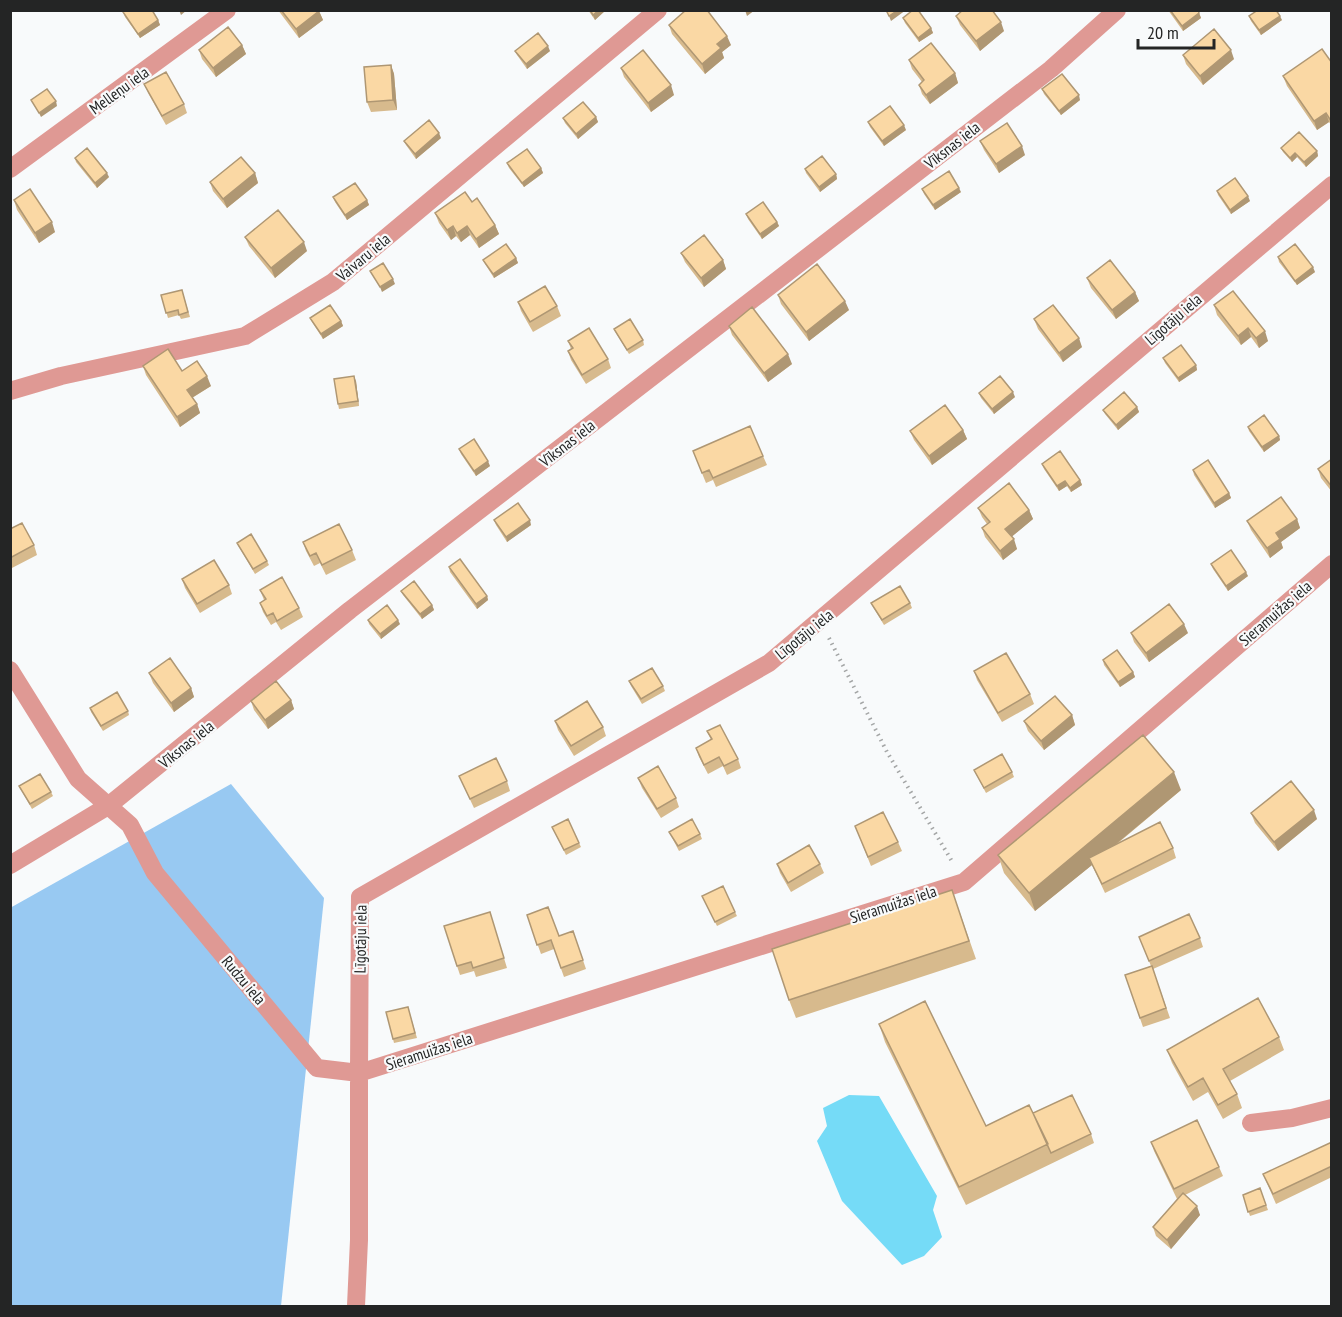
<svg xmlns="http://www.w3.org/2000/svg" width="1342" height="1317" font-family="'PT Sans Narrow',sans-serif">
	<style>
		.forest { fill: #98c9f2 }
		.water { fill: #75dbf7 }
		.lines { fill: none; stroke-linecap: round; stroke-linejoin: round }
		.path { stroke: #a4a6a6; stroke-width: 4; stroke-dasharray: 1.5 4.5; stroke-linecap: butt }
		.minor { stroke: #df9994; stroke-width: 18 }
		.wall { fill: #d7ba8d }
		.shaded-wall { fill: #af9773 }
		.building { fill: #fad8a4; stroke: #af9773; stroke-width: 1.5 }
		.labels { text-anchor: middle; stroke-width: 4.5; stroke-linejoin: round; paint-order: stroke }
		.street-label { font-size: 16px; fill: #242525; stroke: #f8fafb }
	</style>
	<rect width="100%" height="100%" fill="#f8fafb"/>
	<!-- forest -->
	<path class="forest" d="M231 784 324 898 281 1306H11L10 908Z"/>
	<!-- water -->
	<path class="water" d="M849 1095 879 1096 937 1196 933 1210 942 1237 924 1256 902 1265 842 1201 817 1141 827 1126 823 1108Z"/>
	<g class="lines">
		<!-- path -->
		<path class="path" d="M829 638 887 752 953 863"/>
		<!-- minor -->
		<path class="minor" d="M10 169 227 10
			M1332 185 769 663 360 897 359 1073 964 882 1332 564
			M10 391 61 376 245 336 333 282 658 10
			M10 670 78 779 130 825 155 873 317 1068 359 1073V1240L356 1306
			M10 865 108 806 350 610 1051 69 1117 10
			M1251 1123 1292 1118 1332 1108"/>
	</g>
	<!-- wall -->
	<path class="wall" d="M278 10 319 11 323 20 299 38Z
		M588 10H606L595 20Z
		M1168 10H1198L1201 18 1183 31Z
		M123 12 158 20 160 25 140 38 125 17Z
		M956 16 1004 31 980 51 960 25Z
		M1249 16 1282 20 1261 35 1251 21Z
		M903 18 931 28 933 33 919 42 905 23Z
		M669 25 731 45 722 52 724 58 705 74 672 34Z
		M242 45 246 54 216 77 202 59 199 50Z
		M515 51H550L527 69 517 55Z
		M1183 55 1234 59 1203 85 1186 64Z
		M909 60 955 73 958 83 930 104 922 94 919 85 922 82 912 69Z
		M1332 63V126L1329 122 1317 130 1287 86 1283 76Z
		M391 65 394 74 397 110 371 112 367 102Z
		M621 68 674 95 651 112 624 77Z
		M144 84 184 104 187 113 166 125 148 93Z
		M1042 89 1080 100 1061 115 1044 94Z
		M596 117 598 122 578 139 565 123 563 118Z
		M868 122 906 130 884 146 870 127Z
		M441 138 416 159 406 145 404 141Z
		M980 141 1025 155 999 173 984 150Z
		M1281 148 1317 151 1318 156 1306 167 1297 157 1292 162 1283 152Z
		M75 158 109 177 97 188 76 162Z
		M507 163 541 168 543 173 524 187 509 168Z
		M805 169 836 174 837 179 820 192 806 173Z
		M255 173 258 183 227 208 213 191 210 182Z
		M922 189 961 192 935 210 924 194Z
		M1217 191 1250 201 1231 214 1218 195Z
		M333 197 367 200 369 205 347 220 335 202Z
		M14 200 55 232 39 243 17 210Z
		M472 202 495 225 499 234 479 248 470 235 461 242 456 236 451 240 439 223 435 213Z
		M746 214 777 222 779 226 762 239 748 219Z
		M245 237 307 251 275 278 249 246Z
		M681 253 723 260 726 269 704 287 685 262Z
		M1278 257 1315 272 1297 285 1279 262Z
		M516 258 518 263 494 278 485 264 483 260Z
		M1087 278 1135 292 1139 301 1116 319 1091 288Z
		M182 290 190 317 181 319 179 315 168 318 161 295Z
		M778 295 849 310 809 341 781 304Z
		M518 302 557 306 561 316 533 332 521 311Z
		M1214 305 1268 341 1259 348 1251 337 1241 345 1217 315Z
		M310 318 341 321 343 326 323 339 312 322Z
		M1034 319 1082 347 1063 362 1038 329Z
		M729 326 792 364 768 382 732 335Z
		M614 329 643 340 644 345 629 354 616 333Z
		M568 341 608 359 611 368 586 384 571 360 568 351 571 349Z
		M1163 358 1196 365 1197 370 1179 382 1165 363Z
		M143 366 182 371 211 386 192 398 197 404 200 413 180 427 146 375Z
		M356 381 359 406 339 409 338 404Z
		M979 393 1015 397 994 414 981 398Z
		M1137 407 1139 412 1118 430 1105 414 1103 410Z
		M1248 427 1279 436 1280 440 1264 452 1249 431Z
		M963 430 967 439 932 465 914 440 910 431Z
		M459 449 490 466 476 476 461 454Z
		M693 451 763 456 767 465 716 487 713 480 706 483Z
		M1332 459V492L1321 478 1318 469Z
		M1042 464 1080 480 1082 485 1071 492 1067 486 1059 491 1044 469Z
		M1193 470 1229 493 1231 498 1215 508 1194 475Z
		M978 508 1029 510 1033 519 1011 537 1017 549 1003 560 985 537 982 528 987 524 982 517Z
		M1297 519 1300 528 1281 542 1283 548 1270 558 1251 530 1247 521Z
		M494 520 531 525 507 542 496 525Z
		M10 529 34 545 37 555 10 569Z
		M303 542 352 550 356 560 326 575 320 563 314 566 306 551Z
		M237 543 267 561 269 565 255 574 239 547Z
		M1211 564 1248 576 1228 591 1213 569Z
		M449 567 487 596 488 600 477 609 450 572Z
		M182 579 229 585 232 594 200 613 185 588Z
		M260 590 299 608 303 617 281 630 276 622 271 625 263 612 260 603 264 600Z
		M401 591 432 605 434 610 422 619 403 595Z
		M871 603H910L912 608 884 625 873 607Z
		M368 620 400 624 381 639 369 624Z
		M1131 633H1188L1149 662 1134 642Z
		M1103 660 1133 672 1135 677 1120 687 1104 665Z
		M974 671 1030 694 1034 704 1002 722 977 680Z
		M149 673 191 688 194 697 174 712 153 683Z
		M629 681 663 686 665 691 642 704 631 686Z
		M291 700 294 709 268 729 254 710 251 701Z
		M90 708 128 711 129 715 103 731 91 712Z
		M1072 715 1075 725 1044 750 1028 731 1024 721Z
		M555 721 603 727 606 736 574 756 558 730Z
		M707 731 738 759 741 768 727 775 723 766 708 774 699 757 696 748 711 740Z
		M974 770 1012 772 1014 777 986 793Z
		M459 776 507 781 510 791 474 808Z
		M638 778 676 798 679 807 661 818 642 788Z
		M19 786 51 792 53 796 32 809 21 790Z
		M1181 790 1117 844 1173 848 1176 858 1105 893 1092 865 1035 911 1004 873 998 855Z
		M1251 813 1317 819 1278 851 1255 823Z
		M855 826 898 842 902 851 871 866Z
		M552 827 579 843 581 847 566 855Z
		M669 832 700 834 702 839 679 851Z
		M777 864H820L824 873 791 892 780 873Z
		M952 890 976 959 796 1018 789 1000Z
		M702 896 735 912 737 916 717 926Z
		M490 912 507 968 476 977 474 971 460 975 457 966Z
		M527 915 559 936 573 931 586 969 564 977 554 949 541 954Z
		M1139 937 1200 938 1203 947 1153 969 1170 1018 1143 1027 1125 975 1151 966Z
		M408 1007 417 1038 394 1043 393 1039Z
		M879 1024 986 1126 1033 1113 1091 1134 1094 1143 966 1205 885 1042Z
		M1279 1037 1284 1050 1230 1081 1237 1094 1242 1108 1223 1119 1208 1092 1193 1101 1172 1063 1167 1050Z
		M1151 1142 1219 1167 1223 1176 1185 1195 1200 1215 1171 1249 1156 1236 1153 1227 1177 1199 1154 1151Z
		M1332 1142V1177L1276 1204 1263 1174Z
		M1260 1188 1268 1210 1250 1216 1243 1195Z"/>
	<!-- shaded-wall -->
	<path class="shaded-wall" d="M179 10H187L181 15Z
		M599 10H606L595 20 593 15Z
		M745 10H755L747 16Z
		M898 10H906L891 21 889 16Z
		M319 11 323 20 299 38 296 29Z
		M1199 13 1201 18 1183 31 1182 26Z
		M1280 16 1282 20 1261 35 1259 30Z
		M158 20 160 25 140 38 138 34Z
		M1001 22 1004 31 980 51 976 41Z
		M931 28 933 33 919 42 918 38Z
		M727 36 731 45 722 52 724 58 705 74 702 64 717 44Z
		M242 45 246 54 216 77 213 68Z
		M548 46 550 51 527 69 526 64Z
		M1231 50 1234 59 1203 85 1200 76Z
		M391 65 394 74 397 110 393 100Z
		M955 73 958 83 930 104 926 95Z
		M671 85 674 95 651 112 648 103Z
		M1079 95 1080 100 1061 115 1059 111Z
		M56 101 57 106 41 117 39 113Z
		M1326 113 1329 122 1317 130 1314 121Z
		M596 117 598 122 578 139 576 134Z
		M904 125 906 130 884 146 882 141Z
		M439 133 441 138 416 159 415 154Z
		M1022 146 1025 155 999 173 996 164Z
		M1317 151 1318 156 1306 167 1304 162Z
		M1295 153 1297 157 1292 162 1290 158Z
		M541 168 543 173 524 187 522 183Z
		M107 173 109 177 97 188 95 183Z
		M255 173 258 183 227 208 223 199Z
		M836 174 837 179 820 192 819 187Z
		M959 188 961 192 935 210 933 205Z
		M1248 196 1250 201 1231 214 1230 210Z
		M367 200 369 205 347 220 345 215Z
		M52 222 55 232 39 243 35 233Z
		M777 222 779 226 762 239 760 234Z
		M495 225 499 234 479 248 476 239Z
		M453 226 456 236 451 240 447 230Z
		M467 226 470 235 461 242 457 233Z
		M304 242 307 251 275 278 271 268Z
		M516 258 518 263 494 278 493 274Z
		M723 260 726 269 704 287 701 278Z
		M1313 267 1315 272 1297 285 1295 281Z
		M393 279 395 284 382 292 380 287Z
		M1135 292 1139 301 1116 319 1112 310Z
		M845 301 849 310 809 341 806 332Z
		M341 321 343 326 323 339 321 334Z
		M1248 328 1251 337 1241 345 1238 336Z
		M1265 331 1268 341 1259 348 1256 338Z
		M1079 338 1082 347 1063 362 1059 353Z
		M788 354 792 364 768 382 764 373Z
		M1196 365 1197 370 1179 382 1178 378Z
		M207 376 211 386 190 399 187 390Z
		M354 376 356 381 359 406 358 401Z
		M1013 392 1015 397 994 414 992 409Z
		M197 404 200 413 180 427 177 417Z
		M1137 407 1139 412 1118 430 1116 425Z
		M963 430 967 439 932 465 929 456Z
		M1279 436 1280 440 1264 452 1262 447Z
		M488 461 490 466 476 476 474 471Z
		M1080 480 1082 485 1071 492 1070 488Z
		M1065 481 1067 486 1059 491 1057 486Z
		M1229 493 1231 498 1215 508 1214 503Z
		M1029 510 1033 519 1009 539 1005 529Z
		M1297 519 1300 528 1281 542 1283 548 1270 558 1267 548 1276 533Z
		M530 520 531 525 507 542 506 537Z
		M1014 539 1017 549 1003 560 1000 551Z
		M1246 572 1248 576 1228 591 1226 586Z
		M487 596 488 600 477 609 476 604Z
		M432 605 434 610 422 619 420 614Z
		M398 620 400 624 381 639 380 634Z
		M1184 624 1188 633 1149 662 1146 653Z
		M1133 672 1135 677 1120 687 1118 682Z
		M191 688 194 697 174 712 171 703Z
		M291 700 294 709 268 729 265 720Z
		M1072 715 1075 725 1044 750 1041 741Z
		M1174 772 1181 790 1092 864 1089 858 1092 865 1035 911 1029 893Z
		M1314 810 1317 819 1278 851 1274 842Z
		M1197 1206 1200 1215 1171 1249 1167 1240Z"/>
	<!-- building -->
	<path class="building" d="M126 10H152L158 20 138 34 123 12Z
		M281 10H319V11L296 29Z
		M590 10H599L593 15Z
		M686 10H707L727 36 717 44 721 48 702 64 669 25Z
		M886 10H898L889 16Z
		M913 10H918L931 28 918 38 903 18Z
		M963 10H992L1001 22 976 41 956 16Z
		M1170 10H1198L1199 13 1182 26Z
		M1258 10H1276L1280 16 1259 30 1249 16Z
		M228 27 242 45 213 68 199 50Z
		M1214 29 1231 50 1200 76 1183 55Z
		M538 33 548 46 526 64 515 51Z
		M931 43 955 73 926 95 919 85 924 80 909 60Z
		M1322 49 1332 63V120L1331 121 1326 113 1314 121 1283 76Z
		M643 50 671 85 648 103 621 68Z
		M391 65 393 100 367 102 364 67Z
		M166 72 184 104 162 116 144 84Z
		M1062 74 1079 95 1059 111 1042 89Z
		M47 89 56 101 39 113 31 100Z
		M583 102 596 117 576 134 563 118Z
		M890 106 904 125 882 141 868 122Z
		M429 120 439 133 415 154 404 141Z
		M1007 123 1022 146 996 164 980 141Z
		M1299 132 1317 151 1304 162 1295 153 1290 158 1281 148Z
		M87 148 107 173 95 183 75 158Z
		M527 149 541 168 522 183 507 163Z
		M822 156 836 174 819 187 805 169Z
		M241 157 255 173 223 199 210 182Z
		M949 171 959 188 933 205 922 189Z
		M1235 178 1248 196 1230 210 1217 191Z
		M355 183 367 200 345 215 333 197Z
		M30 189 52 222 35 233 14 200Z
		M465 192 472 202 477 198 495 225 476 239 467 226 457 233 453 226 447 230 435 213Z
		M763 202 777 222 760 234 746 214Z
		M278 210 304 242 271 268 245 237Z
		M704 235 723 260 701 278 681 253Z
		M506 244 516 258 493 274 483 260Z
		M1295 244 1313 267 1295 281 1278 257Z
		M1110 260 1135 292 1112 310 1087 278Z
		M383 263 393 279 380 287 370 271Z
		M817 264 845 301 806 332 778 295Z
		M545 286 557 306 530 322 518 302Z
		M182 290 188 312 179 315 178 310 166 313 161 295Z
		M1233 291 1265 331 1256 338 1248 328 1238 336 1214 305Z
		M330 305 341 321 321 334 310 318Z
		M1053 305 1079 338 1059 353 1034 319Z
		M752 307 788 354 764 373 729 326Z
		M630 319 643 340 627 350 614 329Z
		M589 328 608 359 582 375 568 351 573 348 568 341Z
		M1181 345 1196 365 1178 378 1163 358Z
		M168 349 182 371 197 361 207 376 187 390 197 404 177 417 143 366Z
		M354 376 358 401 338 404 334 379Z
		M1000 376 1013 392 992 409 979 393Z
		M1124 392 1137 407 1116 425 1103 410Z
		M945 405 963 430 929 456 910 431Z
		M1264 415 1279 436 1262 447 1248 427Z
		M750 426 763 456 713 478 709 470 702 473 693 451Z
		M474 439 488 461 474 471 459 449Z
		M1060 451 1080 480 1070 488 1065 481 1057 486 1042 464Z
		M1332 459V487L1318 469Z
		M1208 460 1229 493 1214 503 1193 470Z
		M1009 483 1029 510 1005 529 1014 539 1000 551 982 528 990 522 978 508Z
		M1281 497 1297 519 1276 533 1280 539 1267 548 1247 521Z
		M518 503 530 520 506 537 494 520Z
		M22 523 34 545 10 558V529Z
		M339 524 352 550 322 565 316 553 310 556 303 542Z
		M251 534 267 561 253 569 237 543Z
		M1231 550 1246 572 1226 586 1211 564Z
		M460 559 487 596 476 604 449 567Z
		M214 560 229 585 197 604 182 579Z
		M282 577 299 608 277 621 273 613 267 616 260 603 266 599 260 590Z
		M414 581 432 605 420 614 401 591Z
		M900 586 910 603 882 620 871 603Z
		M1169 604 1184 624 1146 653 1131 633Z
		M387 605 398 620 380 634 368 620Z
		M1117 650 1133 672 1118 682 1103 660Z
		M1006 653 1030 694 998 713 974 671Z
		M170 658 191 688 171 703 149 673Z
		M652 668 663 686 641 699 629 681Z
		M276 681 291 700 265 720 251 701Z
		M117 692 128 711 101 726 90 708Z
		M1055 696 1072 715 1041 741 1024 721Z
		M587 701 603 727 571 746 555 721Z
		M720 725 738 759 724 766 719 757 704 765 696 748 712 739 707 731Z
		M1143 735 1174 772 1029 893 998 855Z
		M1002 754 1012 772 984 788 974 770Z
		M496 758 507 781 470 799 459 776Z
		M658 766 676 798 657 809 638 778Z
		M40 774 51 792 30 804 19 786Z
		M1291 781 1314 810 1274 842 1251 813Z
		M883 812 898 842 868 857 855 826Z
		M568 819 579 843 564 850 552 827Z
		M692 819 700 834 678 846 669 832Z
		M1160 822 1173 848 1102 884 1089 858Z
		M809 845 820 864 788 883 777 864Z
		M723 886 735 912 715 922 702 896Z
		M952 890 969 941 789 1000 772 949Z
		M548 907 559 936 573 931 583 960 561 968 551 940 537 945 527 915Z
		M490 912 504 958 473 968 471 962 457 966 444 926Z
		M1189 914 1200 938 1149 961 1139 937Z
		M1152 966 1166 1008 1140 1018 1125 975Z
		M1258 998 1279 1037 1223 1069 1237 1094 1218 1105 1203 1078 1188 1087 1167 1050Z
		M925 1001 986 1126 1029 1105 1048 1144 959 1187 879 1024Z
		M408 1007 415 1033 393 1039 386 1012Z
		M1072 1095 1091 1134 1051 1153 1033 1113Z
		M1197 1120 1219 1167 1174 1189 1151 1142Z
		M1332 1142V1166L1273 1194 1263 1174Z
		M1260 1188 1266 1205 1248 1212 1243 1195Z
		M1183 1193 1197 1206 1167 1240 1153 1227Z"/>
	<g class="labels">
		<!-- street labels -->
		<g class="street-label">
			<text transform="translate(119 90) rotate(-36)" y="6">Melleņu iela</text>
			<text transform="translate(952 145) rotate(-38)" y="6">Vīksnas iela</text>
			<text transform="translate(363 257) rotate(-40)" y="6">Vaivaru iela</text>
			<text transform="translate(1173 319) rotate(-41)" y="6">Līgotāju iela</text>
			<text transform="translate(567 443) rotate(-38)" y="6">Vīksnas iela</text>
			<text transform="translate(1275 613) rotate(-41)" y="6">Sieramuižas iela</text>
			<text transform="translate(804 634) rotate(-39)" y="6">Līgotāju iela</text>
			<text transform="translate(186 744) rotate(-39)" y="6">Vīksnas iela</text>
			<text transform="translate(893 904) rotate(-18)" y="6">Sieramuižas iela</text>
			<text transform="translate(360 939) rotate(-89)" y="6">Līgotāju iela</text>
			<text transform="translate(244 980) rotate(50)" y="6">Rudzu iela</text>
			<text transform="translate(429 1051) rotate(-18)" y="6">Sieramuižas iela</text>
		</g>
	</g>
	<!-- border -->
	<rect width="1342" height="1317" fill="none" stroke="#242525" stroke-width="24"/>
	<!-- scale -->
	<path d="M1138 39v9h76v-9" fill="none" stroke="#242525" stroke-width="3"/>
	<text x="1147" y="39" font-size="18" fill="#242525" stroke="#f8fafb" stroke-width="4.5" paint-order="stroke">20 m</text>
</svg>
